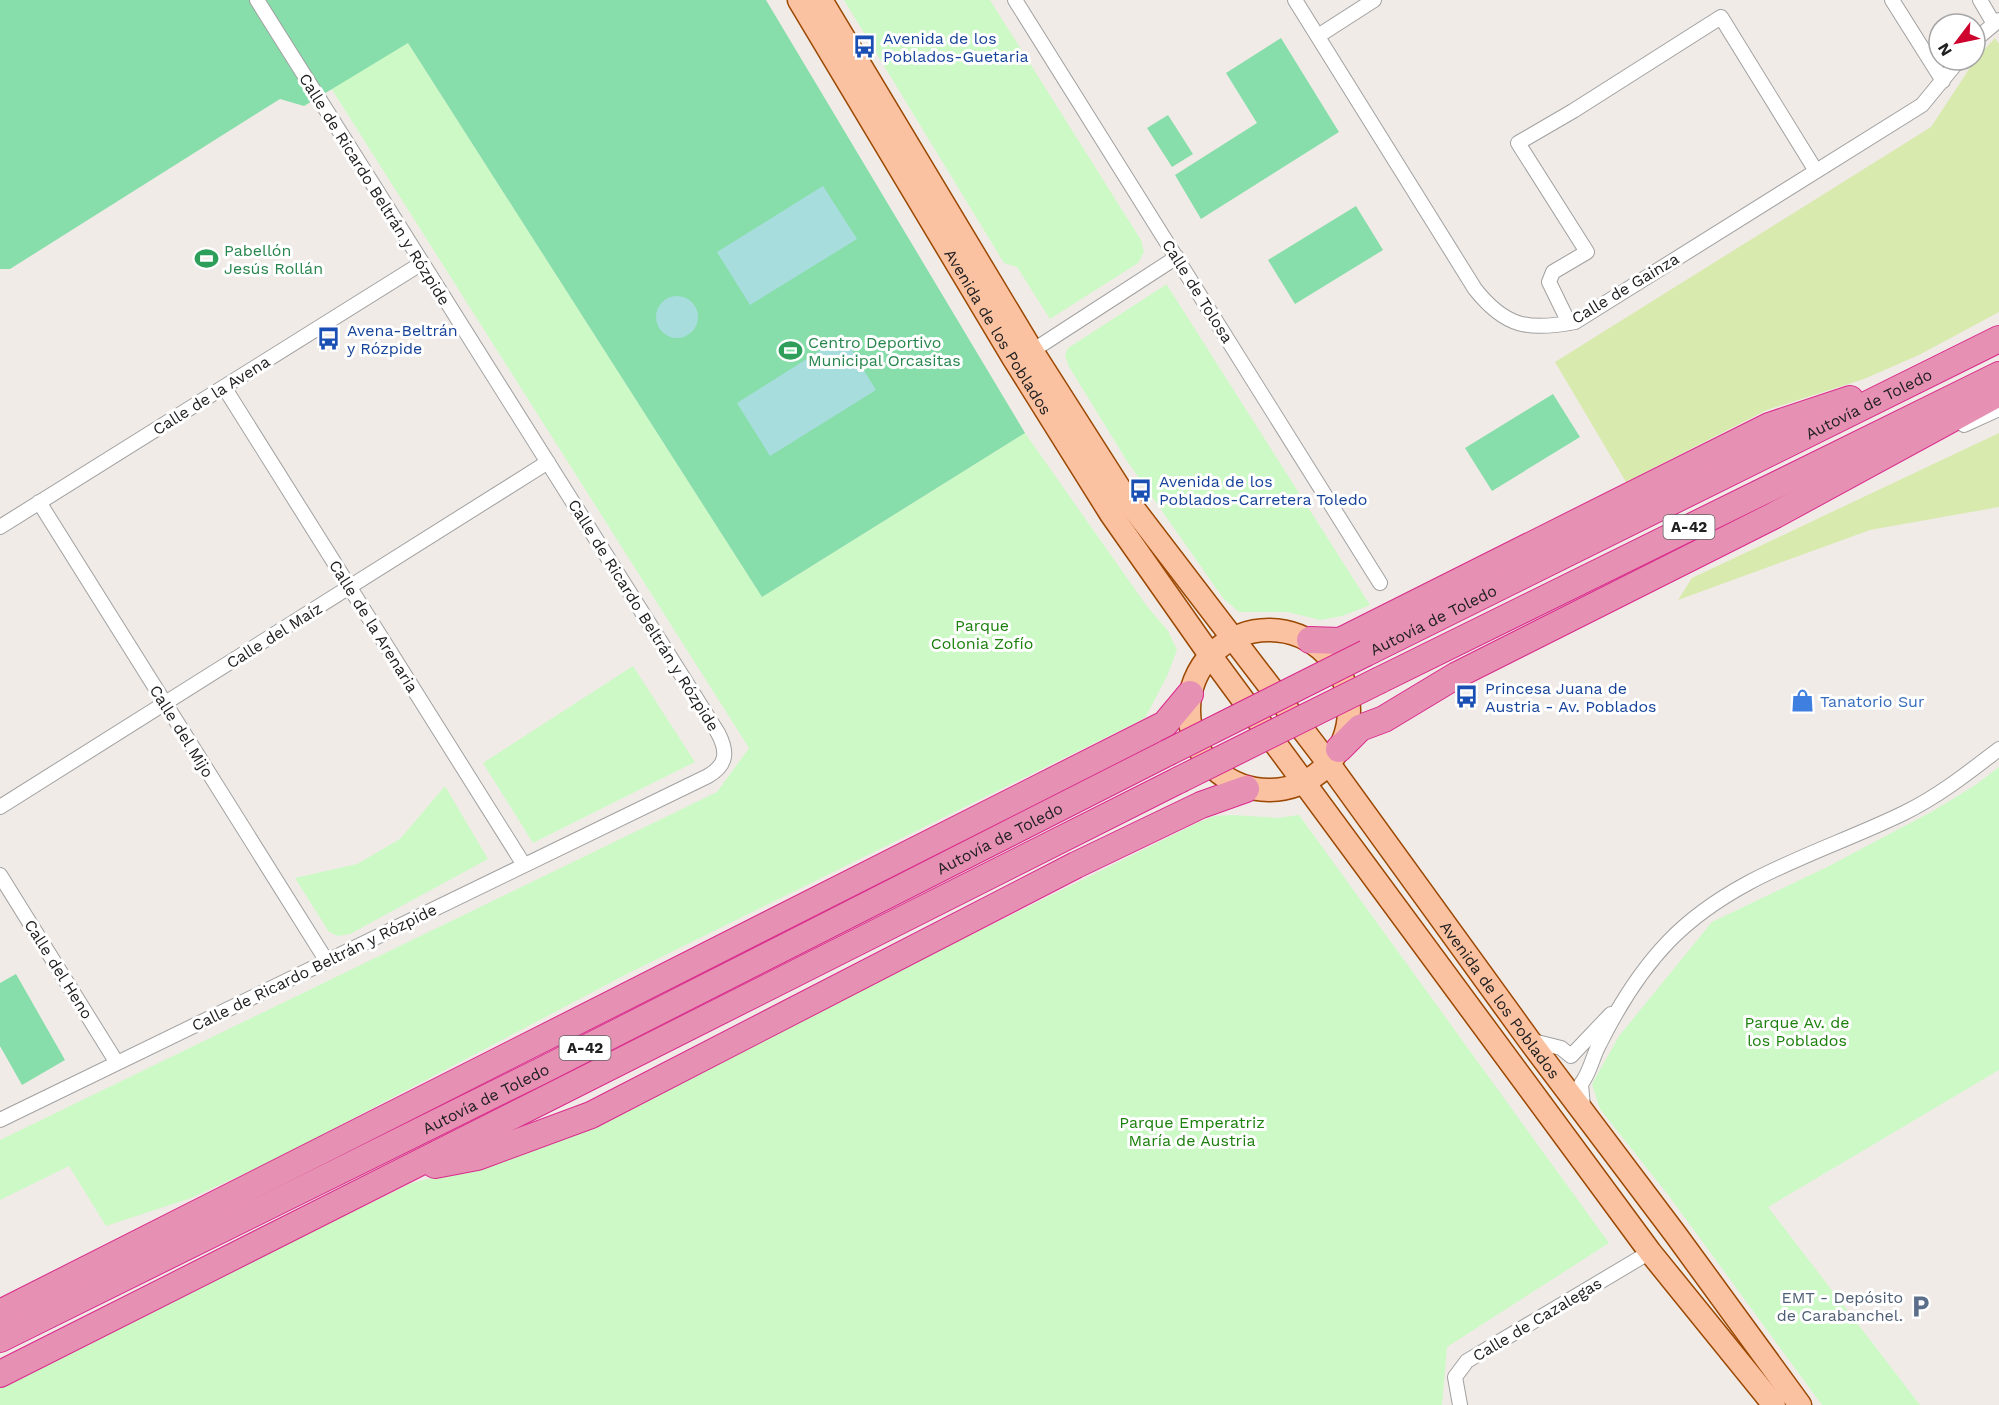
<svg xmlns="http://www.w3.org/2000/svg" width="1999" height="1405" font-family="'Work Sans',sans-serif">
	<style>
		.grass { fill: #d8eaae }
		.park { fill: #ccf9c6 }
		.pitch { fill: #87deaa }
		.water { fill: #a8dddd }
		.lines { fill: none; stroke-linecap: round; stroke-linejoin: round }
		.street-casing { stroke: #a1a1a1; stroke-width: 16 }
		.primary-casing { stroke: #9b4802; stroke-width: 25 }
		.highway-casing { stroke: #d92a8b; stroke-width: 28 }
		.street { stroke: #fff; stroke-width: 14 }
		.primary { stroke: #fbc2a2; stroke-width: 22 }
		.highway { stroke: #e690b3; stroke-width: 26 }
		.highway-bridge-casing { stroke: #d92a8b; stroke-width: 28; stroke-linecap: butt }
		.highway-bridge { stroke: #e690b3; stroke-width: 26 }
		.labels { text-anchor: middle; stroke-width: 6; stroke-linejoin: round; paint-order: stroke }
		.shield { fill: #fff; stroke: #636363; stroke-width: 1.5 }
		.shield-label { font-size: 15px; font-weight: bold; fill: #202020 }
		.transit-label { font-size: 16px; fill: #164399; stroke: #fff; text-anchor: start }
		.street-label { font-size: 16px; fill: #202020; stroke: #fff }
		.leisure-label { font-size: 16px; fill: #27864d; stroke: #fff; text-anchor: start }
		.park-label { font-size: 16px; fill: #1c800d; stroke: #fff }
		.shop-label { font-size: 16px; fill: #366cbe; stroke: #fff; text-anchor: start }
		.service-label { font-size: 16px; fill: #4e5e75; stroke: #fff; text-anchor: end }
	</style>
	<rect width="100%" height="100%" fill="#f1ebe7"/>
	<!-- grass -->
	<path class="grass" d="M1995 38 1999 44V312L1919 355 1864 379 1767 410 1626 482 1555 362 1931 127 1975 60Z
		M1999 433V507L1870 530 1678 600 1692 578Z"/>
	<!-- park -->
	<path class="park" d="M844 0H990L1141 240 1144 252 1138 263 1050 319 1017 267 1004 263Z
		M408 43 762 597 1025 433 1146 605 1168 631 1177 650 1167 676 1145 718 625 975 276 1159 191 1198 106 1226 69 1166 0 1200V1140L717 792 749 748 331 88Z
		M1167 284V285L1370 605 1342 616 1320 620 1288 612H1239L1223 598 1127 461 1068 365 1065 355 1068 348Z
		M633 666 695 762 533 843 483 763Z
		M1999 767V1070L1768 1207 1920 1405H1822L1669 1196 1600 1109 1592 1084 1619 1036 1712 922 1827 867 1933 811 1974 786Z
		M445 786 488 859 350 934 338 936 329 932 295 878 357 864 400 839Z
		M1233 815 1278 818 1299 815 1609 1243 1447 1347 1442 1405H0V1385L412 1183 502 1159 586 1126 1197 823 1214 816Z"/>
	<!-- pitch -->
	<path class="pitch" d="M0 0H766L1025 433 762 597 408 43 304 106 280 99 10 269H0Z
		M1281 38 1339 132 1201 219 1175 175 1257 123 1226 73Z
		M1168 115 1193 154 1172 167 1147 128Z
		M1356 206 1383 250 1295 304 1268 260Z
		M1553 394 1580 437 1492 491 1465 448Z
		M16 974 65 1060 22 1085 0 1046V983Z"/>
	<!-- water -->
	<path class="water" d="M823 186 857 239 750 305 717 252Z
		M656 317a21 21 0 1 1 42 0a21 21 0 1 1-42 0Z
		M843 336 876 390 770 456 737 403Z"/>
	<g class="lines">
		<defs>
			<path id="street" d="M1015 0 1380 583
				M1295 0 1475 289C1505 327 1528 331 1575 322L1922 105 1959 60
				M1892 0 1943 81
				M1980 0 1994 24
				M1318 36 1374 0
				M1975 40 1999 20
				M1569 323 1549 282 1553 272 1587 252 1518 143 1573 111 1721 17 1816 171
				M1032 351 1177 257
				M224 387 524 865
				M1964 425 1999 409
				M39 502 326 960
				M0 527 422 263
				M0 807 548 462
				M0 875 117 1063
				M1529 1040 1561 1048 1571 1056 1611 1014
				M1583 1107 1581 1084C1591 1071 1592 1057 1600 1043 1618 1007 1641 970 1669 941 1733 875 1824 852 1904 813 1939 796 1969 772 1999 749
				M0 1120 708 776C727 765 728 752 718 733L257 0
				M1460 1405 1455 1377 1467 1361 1650 1252"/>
			<g id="primary">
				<path id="s1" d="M799 0 1014 359 1111 514 1210 655 1650 1252 1774 1405"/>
				<path id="s2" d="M821 0 1032 351 1127 500 1329 764 1529 1040 1676 1235 1800 1405"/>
				<circle cx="1269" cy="710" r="80"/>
			</g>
			<g id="highway">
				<path d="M1310 640 1340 641 1769 426 1850 399"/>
				<path id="s3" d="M1366 653 1999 339"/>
				<path d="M1380 680 1999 375"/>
				<path d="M1339 749 1360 728 1384 719 1457 675 1775 515 1999 393"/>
				<path d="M435 1165 477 1157 591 1115 1076 865 1201 805 1246 789"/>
				<path d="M0 1313 1165 724 1190 694"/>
				<path id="s4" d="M0 1339 539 1072 1167 753"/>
				<path d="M0 1374 1179 780"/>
			</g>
		</defs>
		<!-- street casing -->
		<use href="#street" class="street-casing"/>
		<!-- primary casing -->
		<use href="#primary" class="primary-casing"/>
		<!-- highway casing -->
		<use href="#highway" class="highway-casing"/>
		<!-- street -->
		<use href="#street" class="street"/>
		<!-- primary -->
		<use href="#primary" class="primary"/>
		<!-- highway -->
		<use href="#highway" class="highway"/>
		<defs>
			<path id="highway-bridge" d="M1167 753 1366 653
				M1179 780 1380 680"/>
		</defs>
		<!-- highway-bridge casing -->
		<use href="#highway-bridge" class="highway-bridge-casing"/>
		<!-- highway-bridge -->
		<use href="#highway-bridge" class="highway-bridge"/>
	</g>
	<!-- icons -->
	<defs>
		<symbol id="bus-bare" viewBox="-9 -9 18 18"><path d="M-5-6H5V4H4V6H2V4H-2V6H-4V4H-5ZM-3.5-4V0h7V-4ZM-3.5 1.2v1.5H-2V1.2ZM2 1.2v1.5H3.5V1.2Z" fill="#1a4fb4" stroke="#fff" stroke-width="2.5" paint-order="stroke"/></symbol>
		<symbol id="stadium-bare" viewBox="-9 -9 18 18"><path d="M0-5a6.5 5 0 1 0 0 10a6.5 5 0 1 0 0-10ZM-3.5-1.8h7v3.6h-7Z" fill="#2e9e5b" stroke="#fff" stroke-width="2.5" paint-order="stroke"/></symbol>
		<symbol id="shop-bare" viewBox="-9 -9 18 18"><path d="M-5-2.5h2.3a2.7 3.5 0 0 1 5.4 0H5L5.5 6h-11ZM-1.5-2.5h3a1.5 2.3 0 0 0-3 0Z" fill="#3f7fe0" stroke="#fff" stroke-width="2.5" paint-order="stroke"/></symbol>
		<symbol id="parking-bare" viewBox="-9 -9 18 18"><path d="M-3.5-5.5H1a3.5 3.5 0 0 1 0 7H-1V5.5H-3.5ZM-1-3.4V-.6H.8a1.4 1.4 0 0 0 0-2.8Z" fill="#5c6f8a" stroke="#fff" stroke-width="2.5" paint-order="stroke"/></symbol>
	</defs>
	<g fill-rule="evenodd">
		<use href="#bus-bare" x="848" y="30" width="33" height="33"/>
		<use href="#stadium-bare" x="190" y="242" width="33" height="33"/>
		<use href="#bus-bare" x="312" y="322" width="33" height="33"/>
		<use href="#stadium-bare" x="774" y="334" width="33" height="33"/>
		<use href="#bus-bare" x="1124" y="474" width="33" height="33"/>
		<use href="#bus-bare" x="1450" y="680" width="33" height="33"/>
		<use href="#shop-bare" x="1786" y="684" width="33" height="33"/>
		<use href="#parking-bare" x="1904" y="1290" width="33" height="33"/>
	</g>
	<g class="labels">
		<!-- shield labels -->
		<g class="shield">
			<rect x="1663.5" y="515" width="51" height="24" rx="4.5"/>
			<rect x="559.5" y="1036" width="51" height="24" rx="4.5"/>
		</g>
		<g class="shield-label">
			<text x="1689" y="532">A-42</text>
			<text x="585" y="1053">A-42</text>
		</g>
		<!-- transit labels -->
		<g class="transit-label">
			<text x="883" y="44">Avenida de los<tspan x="883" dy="18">Poblados-Guetaria</tspan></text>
			<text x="347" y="336">Avena-Beltrán<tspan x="347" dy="18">y Rózpide</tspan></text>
			<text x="1159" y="487">Avenida de los<tspan x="1159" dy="18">Poblados-Carretera Toledo</tspan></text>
			<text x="1485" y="694">Princesa Juana de<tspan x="1485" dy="18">Austria - Av. Poblados</tspan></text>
		</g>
		<!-- street labels -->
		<g class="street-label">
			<text transform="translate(375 189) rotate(58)" y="6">Calle de Ricardo Beltrán y Rózpide</text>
			<text transform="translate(1625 288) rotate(-31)" y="6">Calle de Gainza</text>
			<text transform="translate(1198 291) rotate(58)" y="6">Calle de Tolosa</text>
			<text dy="6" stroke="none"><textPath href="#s1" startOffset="387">Avenida de los Poblados</textPath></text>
			<text transform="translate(211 395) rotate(-32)" y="6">Calle de la Avena</text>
			<text dy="6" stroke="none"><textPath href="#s3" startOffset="561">Autovía de Toledo</textPath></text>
			<text transform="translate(644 615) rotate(58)" y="6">Calle de Ricardo Beltrán y Rózpide</text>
			<text dy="6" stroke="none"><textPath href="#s3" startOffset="75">Autovía de Toledo</textPath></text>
			<text transform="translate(374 626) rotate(58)" y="6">Calle de la Arenaria</text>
			<text transform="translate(274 635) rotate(-32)" y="6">Calle del Maíz</text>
			<text transform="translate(182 731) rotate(58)" y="6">Calle del Mijo</text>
			<text dy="6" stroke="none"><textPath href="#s4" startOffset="1118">Autovía de Toledo</textPath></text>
			<text transform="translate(314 967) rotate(-26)" y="6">Calle de Ricardo Beltrán y Rózpide</text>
			<text transform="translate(59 969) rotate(58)" y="6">Calle del Heno</text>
			<text dy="6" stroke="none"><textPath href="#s2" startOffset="1210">Avenida de los Poblados</textPath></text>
			<text dy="6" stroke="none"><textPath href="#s4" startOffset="542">Autovía de Toledo</textPath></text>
			<text transform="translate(1537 1319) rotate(-31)" y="6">Calle de Cazalegas</text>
		</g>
		<!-- leisure labels -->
		<g class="leisure-label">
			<text x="224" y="256">Pabellón<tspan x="224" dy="18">Jesús Rollán</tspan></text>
			<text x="808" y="348">Centro Deportivo<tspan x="808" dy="18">Municipal Orcasitas</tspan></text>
		</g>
		<!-- park labels -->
		<g class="park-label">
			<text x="982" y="631">Parque<tspan x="982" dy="18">Colonia Zofío</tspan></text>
			<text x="1797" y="1028">Parque Av. de<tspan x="1797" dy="18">los Poblados</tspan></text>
			<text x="1192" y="1128">Parque Emperatriz<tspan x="1192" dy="18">María de Austria</tspan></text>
		</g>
		<!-- shop labels -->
		<g class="shop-label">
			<text x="1820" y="707">Tanatorio Sur</text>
		</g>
		<!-- service labels -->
		<g class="service-label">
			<text x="1903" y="1303">EMT - Depósito<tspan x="1903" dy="18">de Carabanchel.</tspan></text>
		</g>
	</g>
	<!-- north arrow -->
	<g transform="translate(1957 42) rotate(238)"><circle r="28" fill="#ffffff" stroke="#a6a6a6" stroke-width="1.5"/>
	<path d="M0-4.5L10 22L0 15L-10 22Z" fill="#ce032e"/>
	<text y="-9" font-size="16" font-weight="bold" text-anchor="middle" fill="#202020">N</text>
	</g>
</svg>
